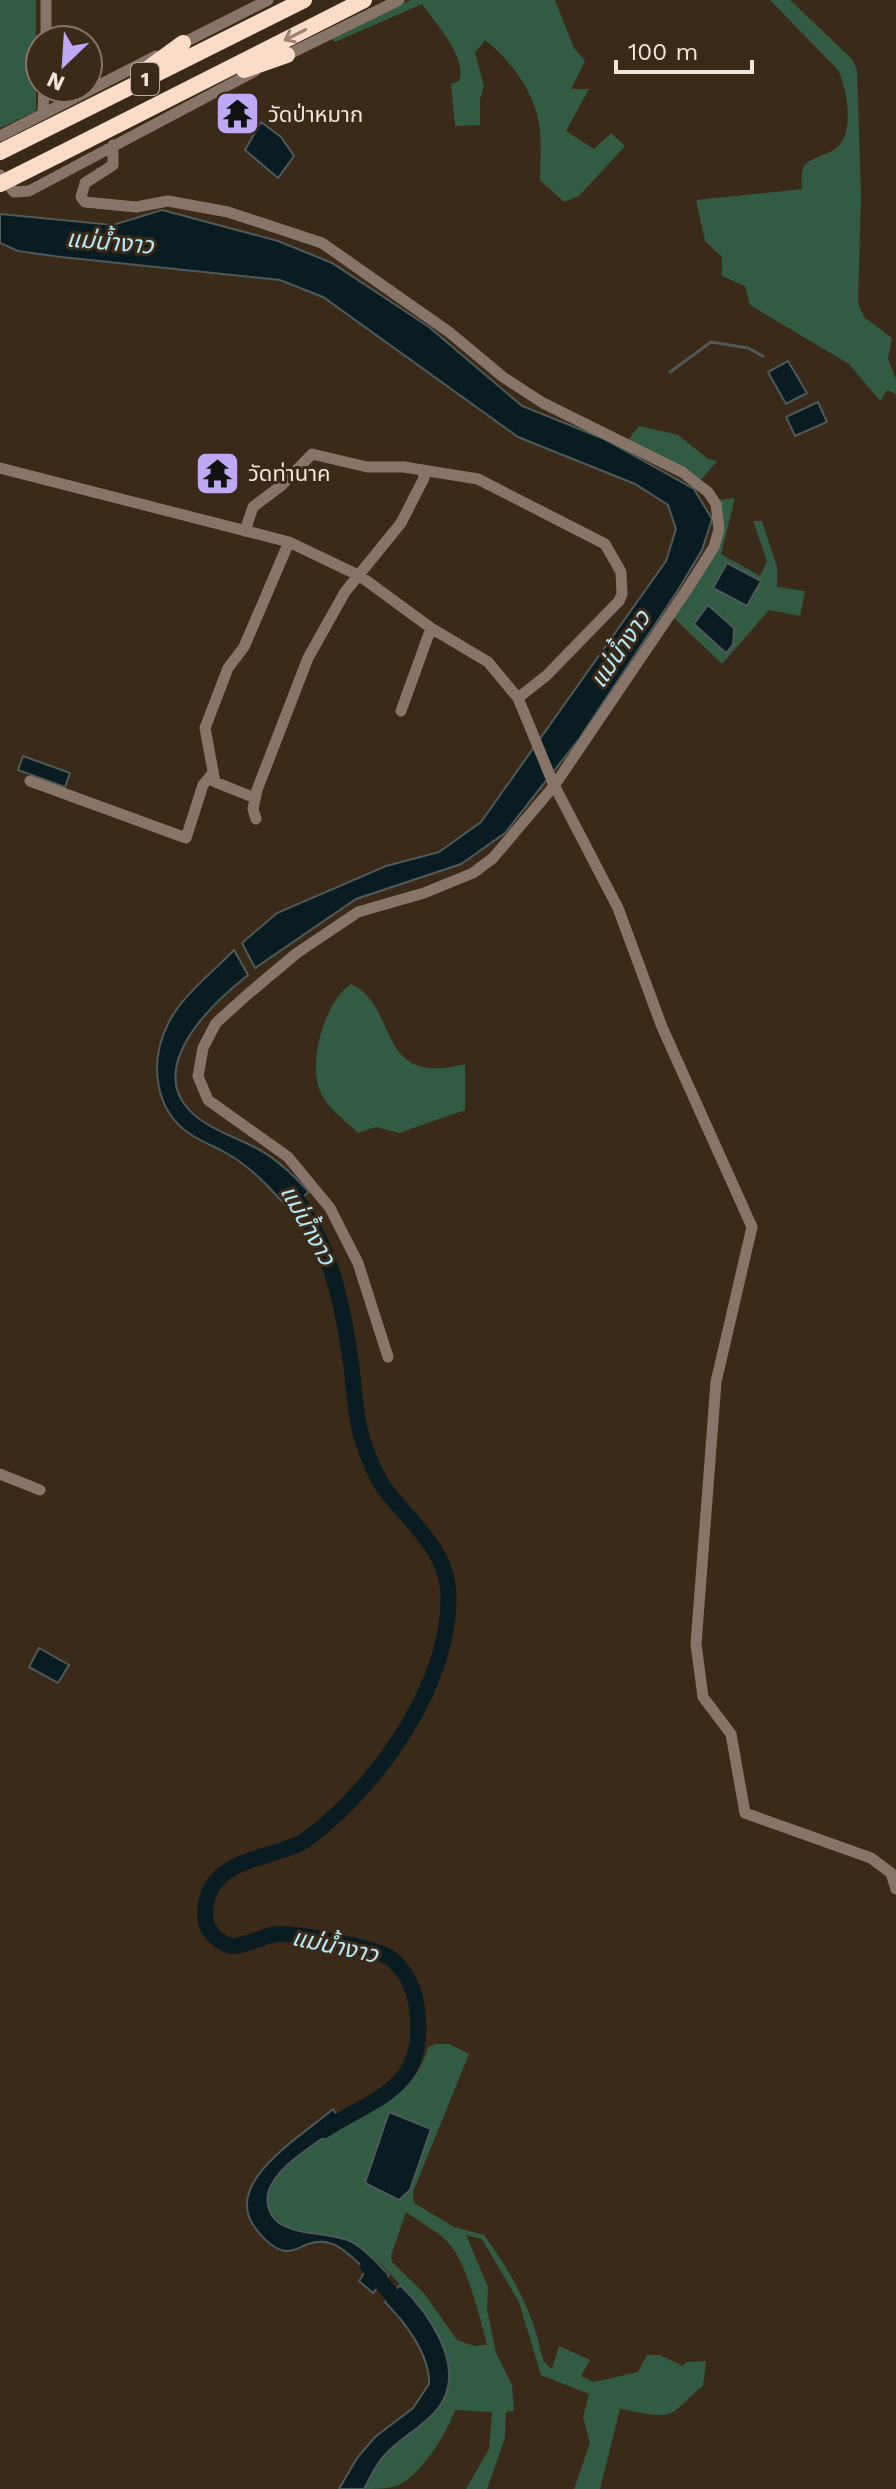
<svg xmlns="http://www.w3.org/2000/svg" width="896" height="2489" font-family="'Work Sans','Noto Sans Thai',sans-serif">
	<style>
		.green { fill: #325b44; fill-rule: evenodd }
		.water { fill: #081c22; stroke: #4e595a; stroke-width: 2 }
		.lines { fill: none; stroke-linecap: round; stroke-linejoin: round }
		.stream { stroke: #4e595a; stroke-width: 3 }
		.river { stroke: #081c22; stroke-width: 16 }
		.minor { stroke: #897568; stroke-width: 11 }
		.highway { stroke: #fadcc8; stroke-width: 16 }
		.highway-bridge { stroke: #fadcc8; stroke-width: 16 }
		.oneway { stroke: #9b8370 }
		.labels { text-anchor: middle; stroke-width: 6; stroke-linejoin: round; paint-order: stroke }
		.shield { fill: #3c2a18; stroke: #bbaea0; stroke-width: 2 }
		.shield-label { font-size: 20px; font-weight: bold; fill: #f2e6db }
		.poi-label { font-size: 22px; fill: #f2e6db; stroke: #3c2a18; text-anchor: start }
		.water-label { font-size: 24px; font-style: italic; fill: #b2eaf9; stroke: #3c2a18 }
	</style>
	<rect width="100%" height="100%" fill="#3c2a18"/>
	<!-- green -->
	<path class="green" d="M0 0H36V111L0 128Z
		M411 0H555L574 48 585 61 571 89H589L566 131 594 149 611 133 625 146 579 196 564 202 540 180C540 161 542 141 539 123 534 92 509 58 485 40L475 53 484 86 480 99V125L455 126 451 84 459 81C468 57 435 23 422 4L335 42 331 38Z
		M770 0H790L852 59 857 70 861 196 858 303 864 317 892 338 888 359 896 379V394L887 390 880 401 849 364 750 305 745 286 722 276V257L705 241 696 200 802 189C802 181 800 170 806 164 813 157 827 155 835 149 856 135 847 88 838 70Z
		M639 426 678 435 708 459 717 461 701 480 628 440Z
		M735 498 721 554 760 576 767 561 753 521H762L777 567V587L805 591 800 616 769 610 722 664 673 617 723 524 719 500Z
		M351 984C400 1006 374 1088 465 1064V1110L399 1133 376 1127 358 1133C347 1122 330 1110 323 1097 305 1068 324 1002 351 984Z
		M436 2044H449L469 2054 413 2192 414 2203 454 2227 484 2235C508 2268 525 2297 537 2336 541 2349 540 2361 552 2369L559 2346 590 2360 581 2376 594 2382 638 2372 647 2355H660L683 2366 686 2362 706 2361 703 2386C691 2394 684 2405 673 2412 661 2420 633 2410 620 2409L600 2489H574L590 2443 583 2417 589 2394 541 2375 519 2302 482 2239 466 2235 488 2287 487 2309 496 2353 512 2385 514 2411 506 2412 505 2438 487 2489H466L489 2449 492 2412 455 2410C448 2432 419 2478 396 2486 386 2489 375 2489 364 2489L383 2457 445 2393C446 2381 449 2367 446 2356 438 2323 383 2260 354 2243 328 2228 272 2240 267 2201 262 2158 375 2113 403 2088 417 2076 423 2064 428 2047ZM406 2212C421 2223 440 2232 451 2246 467 2265 481 2321 487 2345L475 2346 457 2340 424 2293 392 2262 391 2256Z"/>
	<!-- water -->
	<path class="water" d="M261 122 281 137 294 156 278 178 245 150Z
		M162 210 278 241 332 263 429 327 522 406 604 439 694 489 712 519 702 550 678 590 579 739 505 833 461 864 356 899 255 968 242 943 277 913 386 866 439 852 481 822 666 561 676 529 668 505 635 484 518 437 323 297 280 280 61 257 18 251 0 243V214L113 225Z
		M788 361 807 393 786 404 768 372Z
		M818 402 827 422 795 436 786 417Z
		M727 563 761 581 747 606 713 588Z
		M708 605 734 628 733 645 726 653 694 624Z
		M23 756 70 773 65 787 18 770Z
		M234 950 248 975C210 1005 139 1072 198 1118 216 1132 238 1138 258 1149 278 1160 293 1175 309 1192L288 1208C270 1188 252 1168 228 1154 216 1147 202 1142 190 1134 154 1110 149 1061 168 1024 181 996 213 972 234 950Z
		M39 1648 69 1665 58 1683 29 1667Z
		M333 2109 343 2124C320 2142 261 2172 268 2205 270 2215 276 2223 287 2227 307 2236 331 2232 352 2242 366 2249 377 2264 389 2275L373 2293 359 2281 366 2270C349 2255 334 2235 308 2244 300 2247 294 2252 285 2251 273 2249 263 2238 256 2229 219 2183 304 2135 333 2109Z
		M389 2112 431 2129 410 2190 399 2200 365 2183Z
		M400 2285C428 2312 468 2367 439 2407 424 2427 399 2438 383 2457 375 2466 370 2478 364 2489H339L357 2458 375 2437 413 2408 429 2384C430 2355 405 2322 385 2302Z"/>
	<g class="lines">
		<!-- stream -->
		<path class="stream" d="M670 372 711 342 748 348 763 356"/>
		<!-- river -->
		<path class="river" d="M287 1185C329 1244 341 1292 351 1363 354 1386 355 1412 361 1435 366 1451 375 1475 385 1489 408 1520 444 1547 448 1588 455 1678 378 1787 307 1839 277 1861 204 1854 205 1916 205 1928 216 1941 228 1945 241 1950 262 1935 278 1934 298 1933 379 1948 393 1960 410 1975 417 1998 418 2019 423 2090 374 2098 324 2130
			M368 2266 404 2310"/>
		<!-- minor -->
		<path class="minor" d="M46 40V0
			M179 45 268 0
			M281 58 399 0
			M43 112 44 88
			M0 136 156 56
			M113 145V165L85 183 81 197 85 202 136 207 168 201 228 212 322 243 449 332 503 377 543 403 682 472 708 492 716 504 719 529 714 547 686 591 554 786 493 858 473 873 424 893 358 912 297 953 248 994 216 1023 203 1048 198 1076 208 1100 288 1157 330 1208 358 1263 388 1357
			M0 175 14 192 29 191 255 71
			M0 468 289 542 360 576 431 628 488 662 518 698 553 783 618 908 662 1027 752 1227 716 1382 696 1644 703 1697 731 1734 745 1813 871 1858 891 1873 896 1889
			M245 531 253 507 282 485 312 454 367 467H404L478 479 605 544 621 572 622 594 619 601 547 675 518 698
			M401 711 431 628
			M30 781 186 838 203 785 212 774
			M255 798 215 782 205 728 228 668 244 647 289 542
			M256 819 253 809 257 790 308 658 345 592 401 523 424 478 423 471
			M0 1474 40 1490"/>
		<!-- highway -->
		<path class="highway" d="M146 70 183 43
			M244 70 287 55
			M0 152 304 0
			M58 155 364 0"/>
		<!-- highway-bridge -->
		<path class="highway-bridge" d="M0 184 58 155"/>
	</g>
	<!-- one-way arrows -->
	<defs><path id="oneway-shaft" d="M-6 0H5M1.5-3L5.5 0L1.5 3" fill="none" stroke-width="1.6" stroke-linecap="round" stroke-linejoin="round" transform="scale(2)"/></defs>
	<use class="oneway" href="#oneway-shaft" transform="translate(295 35) rotate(153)"/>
	<!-- icons -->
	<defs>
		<symbol id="temple-square" viewBox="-11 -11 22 22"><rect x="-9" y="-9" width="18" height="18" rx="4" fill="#bea9f4" stroke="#3c2a18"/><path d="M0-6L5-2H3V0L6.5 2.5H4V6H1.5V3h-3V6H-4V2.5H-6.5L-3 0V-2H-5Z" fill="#111"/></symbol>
	</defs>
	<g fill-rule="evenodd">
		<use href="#temple-square" x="212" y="88" width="51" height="51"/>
		<use href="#temple-square" x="192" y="448" width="51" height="51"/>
	</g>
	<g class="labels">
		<!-- shield labels -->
		<rect class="shield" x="131" y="63" width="28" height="32" rx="6"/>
		<g class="shield-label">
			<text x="145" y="86">1</text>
		</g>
		<!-- poi labels -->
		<g class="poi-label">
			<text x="268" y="122">วัดป่าหมาก</text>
			<text x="248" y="481">วัดท่านาค</text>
		</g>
		<!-- water labels -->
		<g class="water-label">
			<text transform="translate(110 242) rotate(5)" y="8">แม่น้ำงาว</text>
			<text transform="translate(620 649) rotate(-56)" y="8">แม่น้ำงาว</text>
			<text transform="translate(308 1225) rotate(61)" y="8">แม่น้ำงาว</text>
			<text transform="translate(335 1946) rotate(12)" y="8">แม่น้ำงาว</text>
		</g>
	</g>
	<!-- north arrow -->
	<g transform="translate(64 64) rotate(205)"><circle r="38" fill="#3c2a18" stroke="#857566" stroke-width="2"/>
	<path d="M0-6L14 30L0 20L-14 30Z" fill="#bea9f4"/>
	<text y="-12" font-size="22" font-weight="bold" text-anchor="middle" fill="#f2e6db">N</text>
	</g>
	<!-- scale -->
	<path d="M616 60v12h136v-12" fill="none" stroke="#f2e6db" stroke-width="4"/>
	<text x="628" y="60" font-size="24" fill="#f2e6db" stroke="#3c2a18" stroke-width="6" paint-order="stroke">100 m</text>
</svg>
